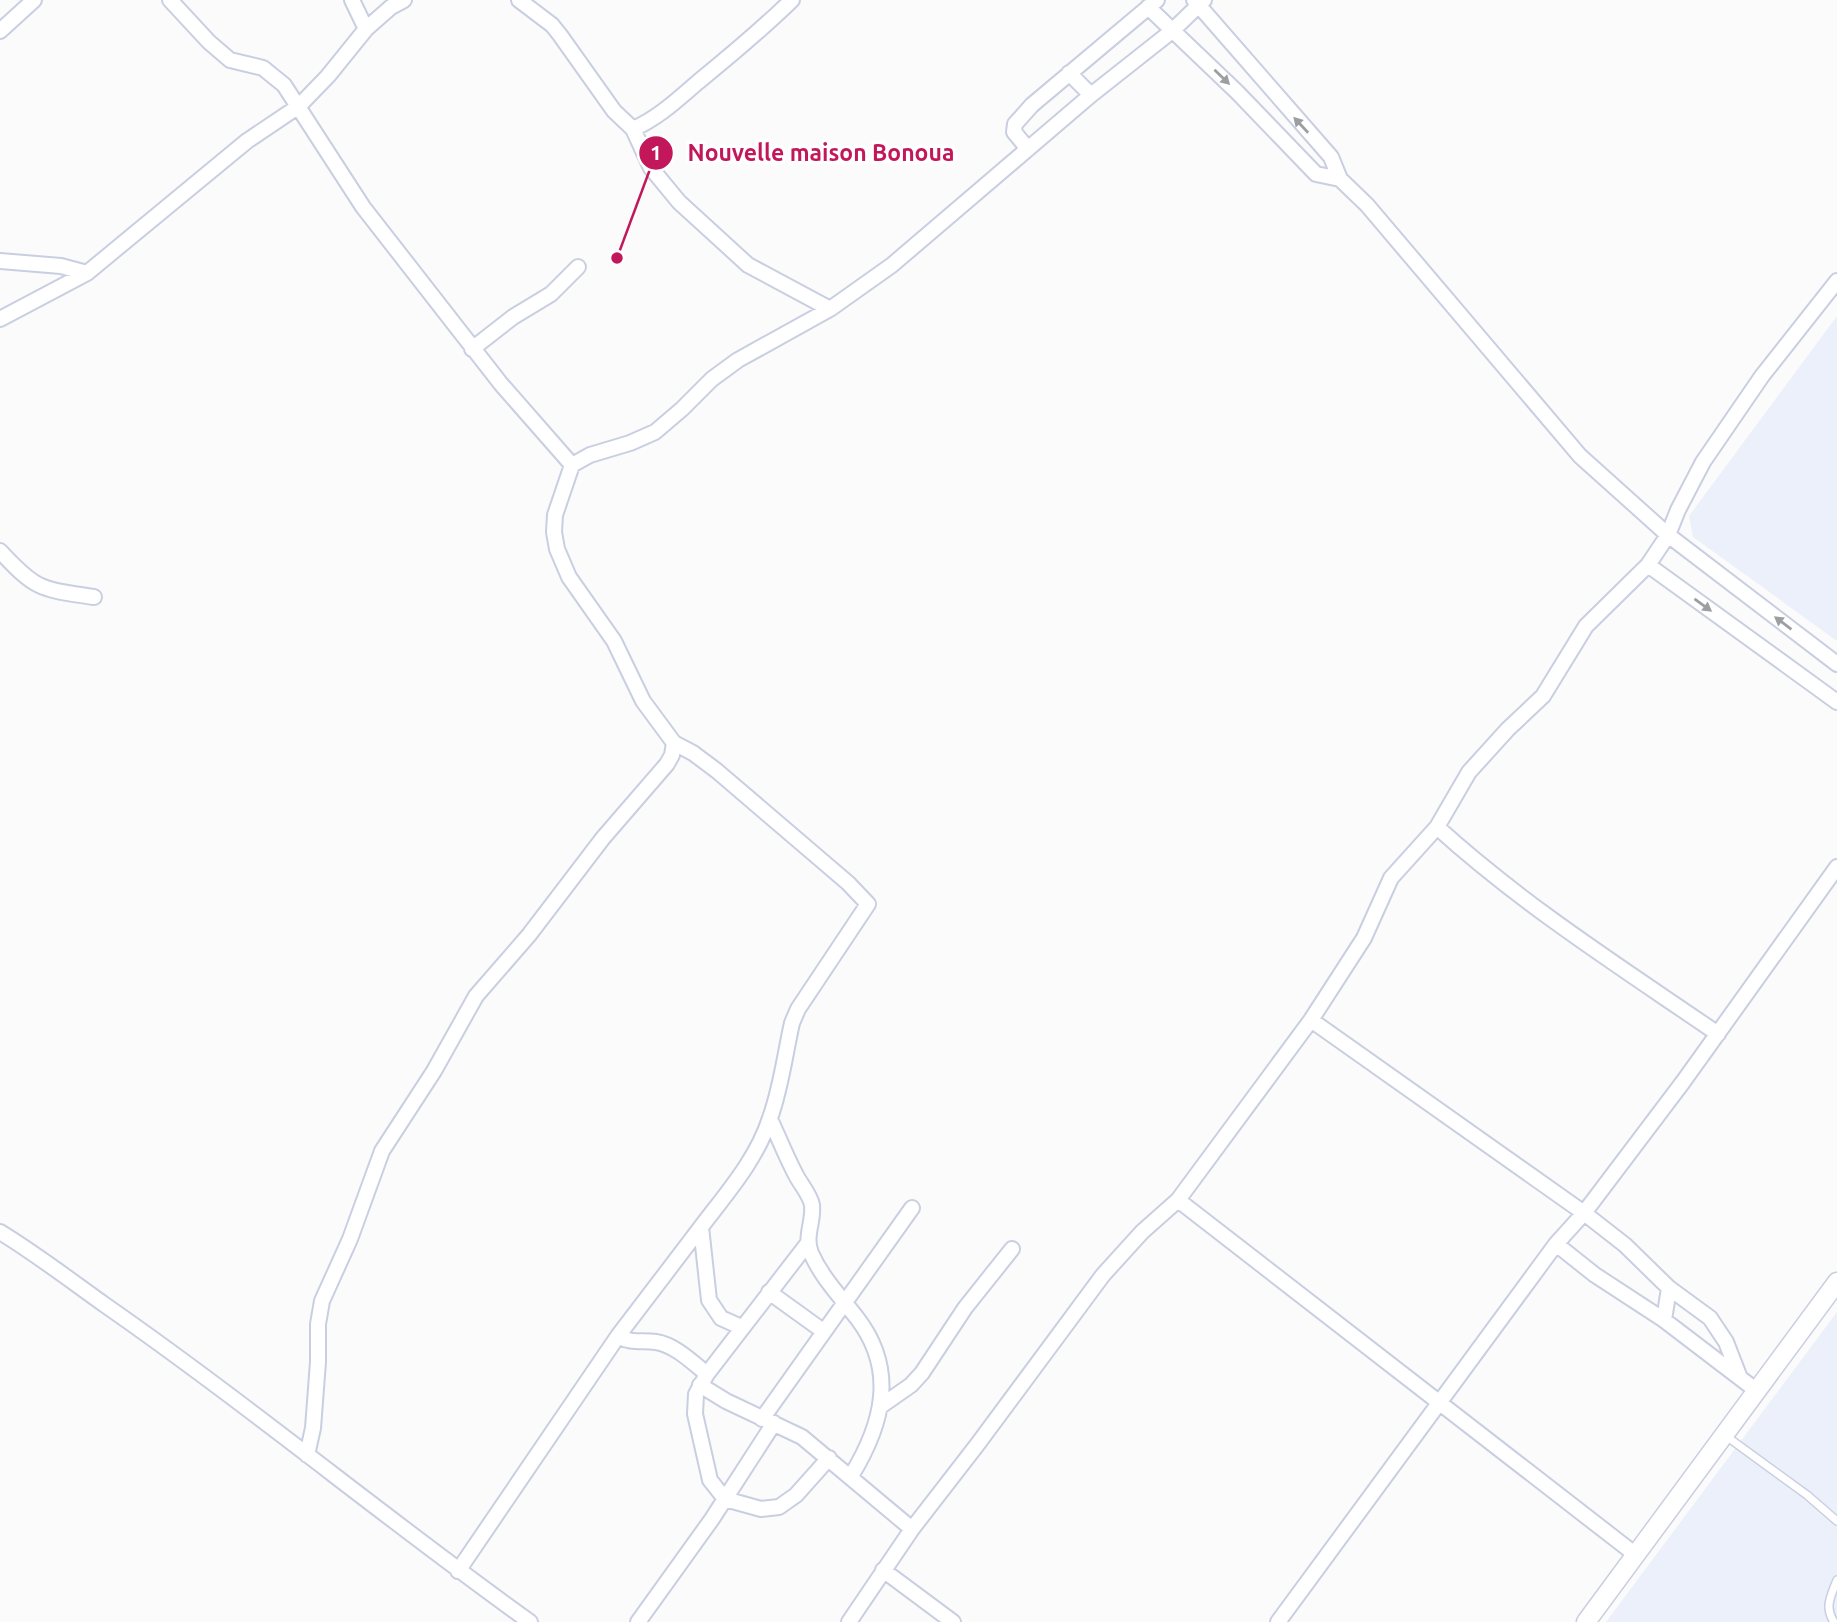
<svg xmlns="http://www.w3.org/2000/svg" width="1837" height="1622" font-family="Ubuntu,sans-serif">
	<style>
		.built { fill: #ecf0fa }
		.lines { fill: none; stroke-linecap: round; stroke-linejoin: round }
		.service-casing { stroke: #c9cfe1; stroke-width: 10 }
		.minor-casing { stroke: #c9cfe1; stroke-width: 18 }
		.tertiary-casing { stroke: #c9cfe1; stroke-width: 21 }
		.service { stroke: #fff; stroke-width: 7 }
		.minor { stroke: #fff; stroke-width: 14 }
		.tertiary { stroke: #fff; stroke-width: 18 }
		.oneway { fill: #9d9ea1 }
		.leader { fill: none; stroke: #c2185b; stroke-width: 2.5 }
		.callout-dot { fill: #c2185b; stroke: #fff; stroke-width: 2.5 }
		.mark-label { font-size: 21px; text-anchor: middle; font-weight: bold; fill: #fff }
		.callout-label { font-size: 23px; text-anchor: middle; font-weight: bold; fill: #c2185b; stroke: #fff; stroke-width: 7; stroke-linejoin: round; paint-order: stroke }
	</style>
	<rect width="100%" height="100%" fill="#fbfbfb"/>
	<!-- built -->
	<path class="built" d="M1837 316V641L1693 537 1689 516Z
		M1837 1312V1622H1606Z"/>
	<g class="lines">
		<defs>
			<path id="service" d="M1726 1436 1807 1495 1837 1521
				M1834 1622C1824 1607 1831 1596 1837 1580"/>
			<path id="minor" d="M170 0 209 42 230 60 263 68 284 85 363 207 501 384 572 465 590 455 630 443 655 432 682 409 712 379 738 360 830 309 892 265 1091 95 1172 31 1204 0
				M352 0 366 29
				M519 0 552 25 560 35 614 111 633 129 651 168 679 202 748 265 830 309
				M1194 0 1331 157 1340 179 1367 205 1580 456 1668 535 1837 664
				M1148 7 1237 92 1316 174 1340 179
				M0 31 34 0
				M1069 73 1091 95
				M633 129C658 118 677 100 698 82 730 56 762 29 792 0
				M1028 149 1014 132 1015 124 1032 105 1157 0
				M0 261 61 266 87 273
				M0 319 87 273 247 141 299 106 328 76 366 29 391 7 404 0
				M472 349 513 317 551 294 578 267
				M572 465 555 515 554 532 557 549 569 577 614 641 643 701 674 743 693 753 717 771 848 883 868 904 798 1009 792 1023C785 1054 781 1088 770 1118 757 1159 726 1194 701 1227L709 1300 721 1318 741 1327
				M0 551C37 591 41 589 94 597
				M1648 565 1837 702
				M1437 827C1524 906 1622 968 1718 1034
				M1311 1020 1584 1213 1625 1245 1669 1288 1710 1318 1726 1342 1740 1378 1757 1391
				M770 1119C779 1138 787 1159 797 1177 802 1186 810 1195 812 1205 814 1222 804 1236 811 1253 822 1278 840 1296 857 1318 897 1370 883 1424 851 1476
				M1178 1200 1636 1555
				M701 1227 618 1336C631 1344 642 1340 656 1342 675 1345 692 1362 707 1374
				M0 1232C36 1254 70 1280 105 1305 250 1406 386 1519 530 1622
				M808 1243 707 1374 696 1394 695 1414 710 1480 725 1499 761 1509 779 1507 796 1495 829 1458
				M1556 1244 1595 1275 1664 1320 1740 1378
				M769 1292 823 1331
				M1664 1320 1669 1288
				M700 1385 726 1401 802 1437 912 1529
				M881 1406 911 1385 922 1373 965 1308 1012 1249
				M762 1419 912 1208
				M307 1455 313 1428 318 1362V1324L322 1301 350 1239 382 1151 434 1071 476 996 529 935 603 838 667 764 672 755 674 743
				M883 1570 953 1622
				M458 1571 618 1336
				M638 1622 712 1519 774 1423
				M849 1622 912 1529 977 1445 1103 1275 1142 1232 1178 1200 1311 1020 1364 938 1391 878 1437 827 1469 772 1508 729 1543 696 1586 626 1648 565 1668 535 1678 510 1703 462 1762 376 1837 281
				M1278 1622 1556 1244 1584 1213 1683 1082 1837 867"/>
			<path id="tertiary" d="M1586 1622 1837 1282"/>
		</defs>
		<!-- service casing -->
		<use href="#service" class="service-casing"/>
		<!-- minor casing -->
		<use href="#minor" class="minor-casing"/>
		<!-- tertiary casing -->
		<use href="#tertiary" class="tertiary-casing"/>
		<!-- service -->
		<use href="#service" class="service"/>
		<!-- minor -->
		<use href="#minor" class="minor"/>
		<!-- tertiary -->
		<use href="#tertiary" class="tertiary"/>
	</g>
	<!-- one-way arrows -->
	<defs><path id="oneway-solid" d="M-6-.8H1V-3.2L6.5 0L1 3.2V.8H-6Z" transform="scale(1.75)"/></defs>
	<g class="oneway">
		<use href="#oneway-solid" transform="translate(1222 77) rotate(44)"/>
		<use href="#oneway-solid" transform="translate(1301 125) rotate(-133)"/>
		<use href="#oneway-solid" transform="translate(1703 605) rotate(36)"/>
		<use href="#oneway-solid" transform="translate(1783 623) rotate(-143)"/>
	</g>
	<!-- callouts -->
	<path class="leader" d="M617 258L656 153"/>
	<g class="callout-dot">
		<circle cx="617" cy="258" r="7"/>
		<circle cx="656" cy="153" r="18"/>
	</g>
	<g class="mark-label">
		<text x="656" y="160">1</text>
	</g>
	<g class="callout-label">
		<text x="821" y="161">Nouvelle maison Bonoua</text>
	</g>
</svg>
